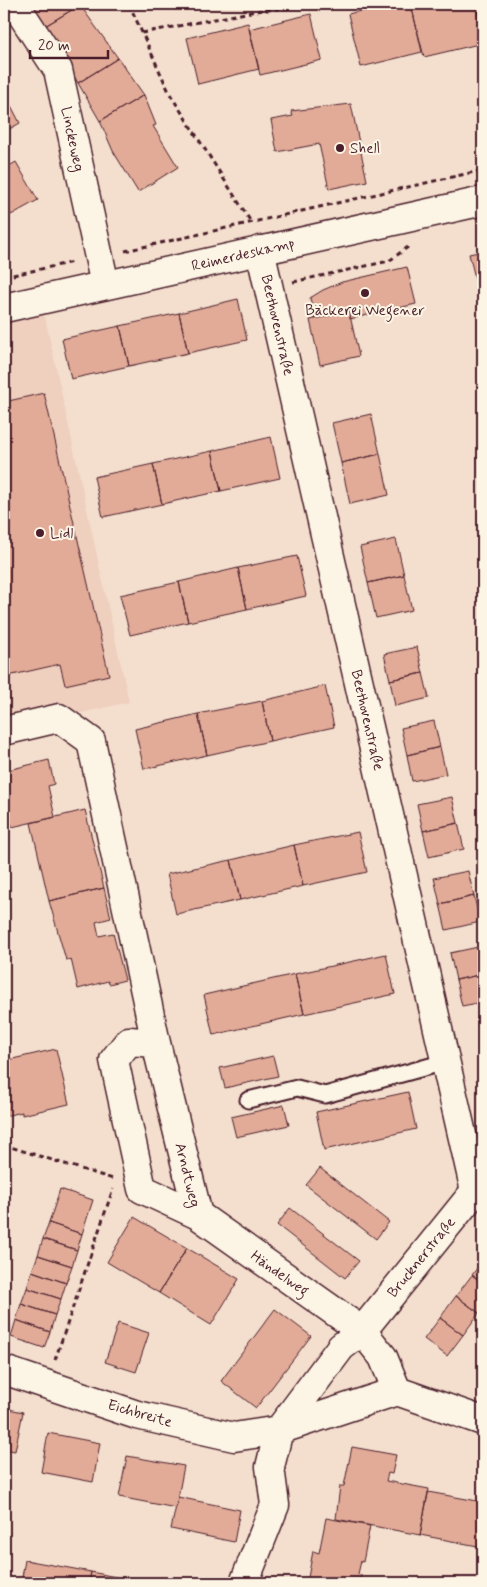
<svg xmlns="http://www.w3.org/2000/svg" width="487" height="1587" font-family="Mynerve,sans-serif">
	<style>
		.built { fill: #efcfbe }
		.building { fill: #e2ab98; stroke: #4a1f2b }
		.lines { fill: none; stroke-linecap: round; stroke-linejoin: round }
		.service-casing { stroke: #4a1f2b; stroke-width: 19 }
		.minor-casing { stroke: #4a1f2b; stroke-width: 31 }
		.secondary-casing { stroke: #4a1f2b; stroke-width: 31 }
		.path { stroke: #4a1f2b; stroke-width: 3; stroke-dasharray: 5 4; stroke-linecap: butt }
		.service { stroke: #fcf5e5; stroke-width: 15 }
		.minor { stroke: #fcf5e5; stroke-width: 28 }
		.secondary { stroke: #fcf5e5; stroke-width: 28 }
		.poi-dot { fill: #4a1f2b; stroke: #fcf5e5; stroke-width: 2 }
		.labels { text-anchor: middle; stroke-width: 4; stroke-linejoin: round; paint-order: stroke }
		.street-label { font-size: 15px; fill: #4a1f2b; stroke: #fcf5e5 }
		.poi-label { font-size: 15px; fill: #4a1f2b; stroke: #fcf5e5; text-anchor: start }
	</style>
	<rect width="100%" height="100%" fill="#f4dfce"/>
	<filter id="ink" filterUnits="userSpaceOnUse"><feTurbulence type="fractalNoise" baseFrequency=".02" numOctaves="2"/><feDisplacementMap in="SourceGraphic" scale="10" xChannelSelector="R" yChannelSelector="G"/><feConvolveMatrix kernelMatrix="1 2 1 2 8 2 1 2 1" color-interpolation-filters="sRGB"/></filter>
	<g filter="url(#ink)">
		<!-- built -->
		<path class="built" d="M41 299 129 702 4 731V308Z"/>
		<!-- building -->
		<path class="building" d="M34 4H80V5L45 26 31 6Z
			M390 4H411L422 52 361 67 348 14Z
			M476 4H483V36Z
			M476 4 483 43 424 57 411 5Z
			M80 5 118 58 78 83 45 26Z
			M311 14 322 60 260 75 249 29Z
			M248 23 259 69 198 84 187 38Z
			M118 58 144 95 100 121 78 83Z
			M4 82 10 94 6 96 20 123 4 132Z
			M144 95 156 125 153 126 178 167 138 192 113 151 100 121Z
			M351 104 367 181 329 189 319 144 277 152 271 120 293 116 291 111Z
			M16 162 38 200 11 215 9 211 4 214V169Z
			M483 251V293L479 294 469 254Z
			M407 267 416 304 350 319 349 311 315 319 310 298 323 290 342 282Z
			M238 299 247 340 188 353 179 313Z
			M349 311 359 356 320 365 310 320Z
			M179 313 188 353 129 366 120 326Z
			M120 326 129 366 71 379 62 339Z
			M44 393 109 675 65 685 60 664 4 677V402Z
			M371 414 380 454 341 463 332 423Z
			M271 437 280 478 221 491 212 451Z
			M212 451 221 491 162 504 153 464Z
			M380 454 389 495 350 504 341 463Z
			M153 464 162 504 103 517 94 477Z
			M396 539 404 575 368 583 360 547Z
			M297 556 306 596 247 609 238 568Z
			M238 568 247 609 188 622 179 582Z
			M404 575 412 610 376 618 368 583Z
			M179 582 188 622 130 635 120 595Z
			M417 647 423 673 390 680 384 654Z
			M423 673 429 698 395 706 390 680Z
			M325 686 334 727 270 741 262 701Z
			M262 701 270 741 207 755 198 714Z
			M198 714 207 755 144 769 135 729Z
			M434 721 440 747 407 755 401 728Z
			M440 747 446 774 412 781 407 755Z
			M49 760 54 784 48 786 55 817 12 827 11 823 4 825V771Z
			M452 797 458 823 423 831 417 804Z
			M85 810 104 888 49 901 31 823Z
			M458 823 464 849 429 857 423 831Z
			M358 832 367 872 303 886 294 845Z
			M294 845 303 886 240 900 231 860Z
			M231 860 240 900 176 914 167 874Z
			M468 871 474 896 440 904 434 878Z
			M104 888 111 918 96 922 99 936 113 933 125 980 109 984 108 981 78 989 71 959 66 960 49 901Z
			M474 896 480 922 446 930 440 904Z
			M483 946V974L456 980 450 953Z
			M386 954 395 994 304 1014 295 974Z
			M295 974 304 1014 213 1035 204 995Z
			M483 974V1002L462 1006 456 980Z
			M4 1036 9 1060 4 1061Z
			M56 1049 69 1104 22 1115V1112L5 1116 4 1061Z
			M273 1056 278 1076 225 1088 220 1068Z
			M408 1092 416 1129 324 1150 316 1112Z
			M284 1105 289 1125 236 1137 231 1117Z
			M320 1168 389 1222 376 1239 306 1185Z
			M60 1189 93 1200 82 1234 49 1223Z
			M290 1208 359 1261 345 1278 277 1225Z
			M134 1217 187 1248 159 1293 107 1262Z
			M49 1223 82 1234 77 1250 43 1239Z
			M43 1239 77 1250 72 1266 38 1255Z
			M187 1248 239 1279 211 1325 159 1293Z
			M38 1255 72 1266 66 1283 32 1271Z
			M483 1260V1283L472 1275Z
			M32 1271 66 1283 61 1299 27 1288Z
			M472 1275 483 1283V1307L479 1313 456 1296Z
			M27 1288 61 1299 55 1315 21 1304Z
			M456 1296 479 1313 463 1335 440 1318Z
			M21 1304 55 1315 50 1332 16 1320Z
			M275 1309 311 1336 256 1408 221 1381Z
			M440 1318 463 1335 447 1356 424 1339Z
			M16 1320 50 1332 44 1348 11 1337Z
			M118 1323 149 1333 136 1372 105 1362Z
			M4 1408 23 1412 15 1451 4 1449Z
			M48 1433 100 1443 93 1482 41 1472Z
			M352 1447 396 1455 392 1474 388 1473 386 1481 429 1489 420 1535 336 1519 340 1486H344Z
			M127 1456 184 1466 176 1508 119 1497Z
			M428 1492 483 1502V1547L420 1535Z
			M178 1497 240 1510 234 1542 171 1529Z
			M326 1518 370 1526 363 1562 361 1561 358 1574 361 1575 360 1583H307L313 1551 319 1553Z
			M25 1560 91 1572 89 1583H21Z
			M91 1572 146 1583H89Z"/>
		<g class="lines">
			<defs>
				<path id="service" d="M248 1100 297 1088 325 1095 445 1062"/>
				<path id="minor" d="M15 4 58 70 105 285
					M260 250 475 1191
					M4 731 59 718 91 741 156 1043 198 1215
					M156 1043 129 1041 114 1060 142 1189 198 1215 362 1331 341 1347 279 1430 270 1467 275 1505 244 1583
					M4 1370 137 1415 234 1437 279 1430 397 1391 483 1421
					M397 1391 383 1357 362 1331 475 1191 483 1189"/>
				<path id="secondary" d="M4 308 483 201"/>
			</defs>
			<!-- service casing -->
			<use href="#service" class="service-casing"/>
			<!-- minor casing -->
			<use href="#minor" class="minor-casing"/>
			<!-- secondary casing -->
			<use href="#secondary" class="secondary-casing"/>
			<!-- path -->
			<path class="path" d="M129 4 170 94 251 222
				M142 33 256 11 322 4
				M125 251 483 170
				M4 277 73 262
				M293 282 389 261 408 247
				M4 1145 113 1179
				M55 1360 113 1189"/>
			<!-- service -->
			<use href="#service" class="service"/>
			<!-- minor -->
			<use href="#minor" class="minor"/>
			<!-- secondary -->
			<use href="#secondary" class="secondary"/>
		</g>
	</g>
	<!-- markers -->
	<g class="poi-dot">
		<circle cx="340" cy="148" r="5"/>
		<circle cx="365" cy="293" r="5"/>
		<circle cx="40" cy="533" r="5"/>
	</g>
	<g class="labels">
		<!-- street labels -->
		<g class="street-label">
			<text transform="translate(73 139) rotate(78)" y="5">Linckeweg</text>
			<text transform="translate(243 254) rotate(-13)" y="5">Reimerdeskamp</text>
			<text transform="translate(278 325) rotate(77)" y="5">Beethovenstraße</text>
			<text transform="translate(368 720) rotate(77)" y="5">Beethovenstraße</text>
			<text transform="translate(188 1175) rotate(76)" y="5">Arndtweg</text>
			<text transform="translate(421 1257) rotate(-51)" y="5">Brucknerstraße</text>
			<text transform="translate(280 1273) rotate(35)" y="5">Händelweg</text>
			<text transform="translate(140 1413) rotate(16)" y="5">Eichbreite</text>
		</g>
		<!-- poi labels -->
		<g class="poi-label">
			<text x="350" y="153">Shell</text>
			<text x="365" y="315" text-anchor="middle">Bäckerei Wegener</text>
			<text x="50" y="538">Lidl</text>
		</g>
	</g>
	<!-- margin -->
	<rect width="487" height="1587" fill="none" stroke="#fcf5e5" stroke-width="20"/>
	<rect x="10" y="10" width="467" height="1567" fill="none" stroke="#4a1f2b" stroke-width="2" filter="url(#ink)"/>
	<!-- scale -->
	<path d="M30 50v8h78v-8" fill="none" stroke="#4a1f2b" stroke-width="2.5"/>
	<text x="38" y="50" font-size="15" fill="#4a1f2b" stroke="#fcf5e5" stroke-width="4" paint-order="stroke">20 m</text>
</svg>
